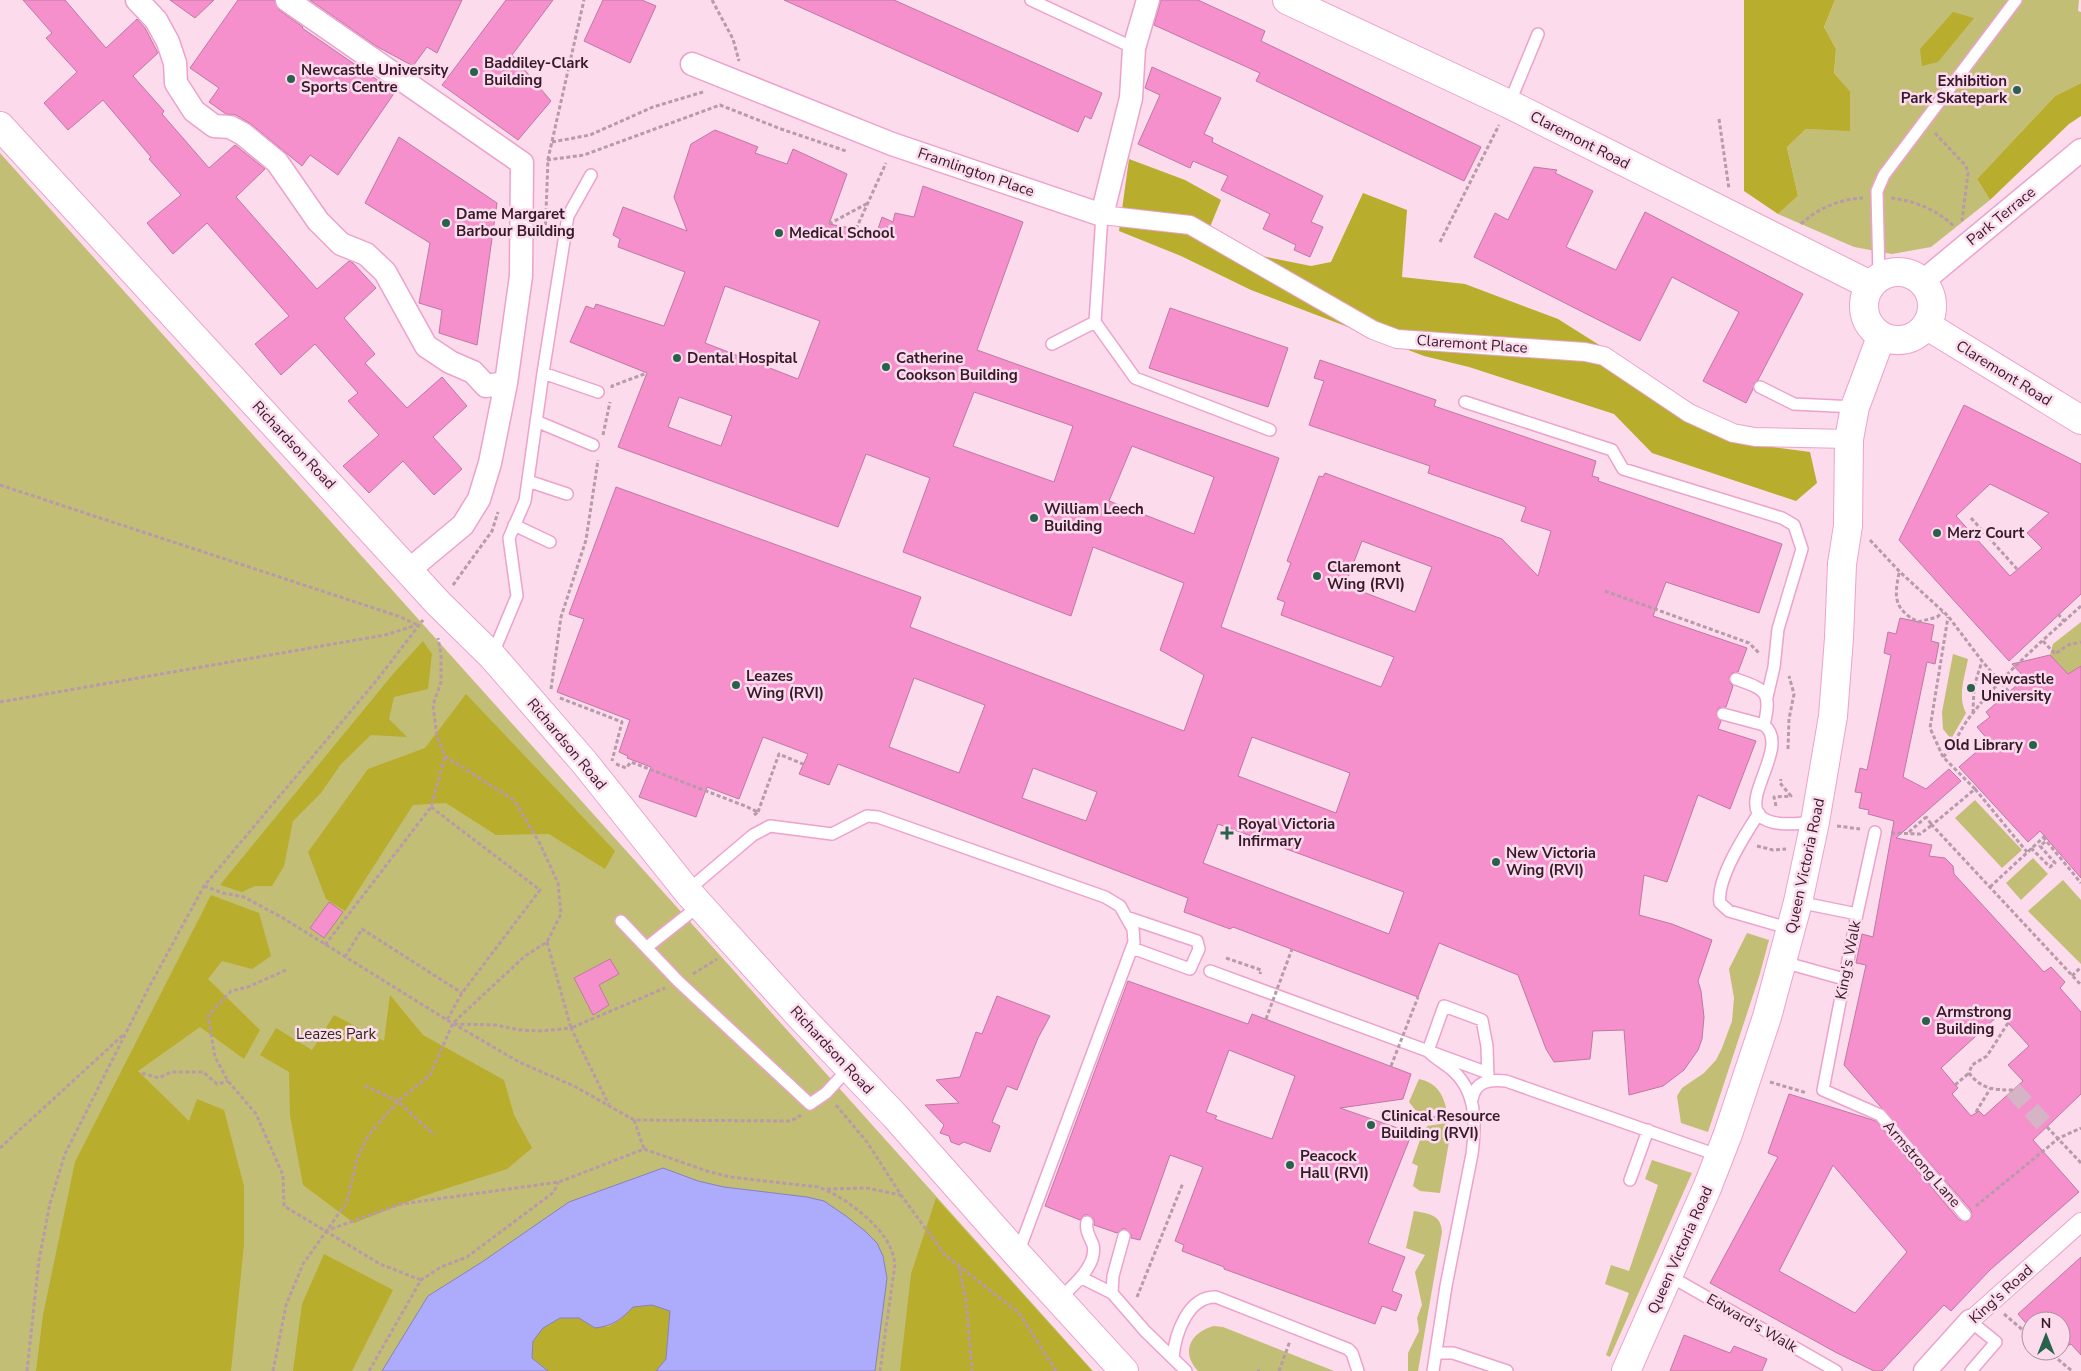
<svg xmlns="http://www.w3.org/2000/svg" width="2081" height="1371" font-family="'Nunito Sans',sans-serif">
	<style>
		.green { fill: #c3be75 }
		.forest { fill: #b8ad2c }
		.water { fill: #adabfb; stroke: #8980bd }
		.building { fill: #f690cc; stroke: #bf78a1; fill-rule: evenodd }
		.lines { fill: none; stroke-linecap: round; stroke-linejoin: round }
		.pedestrian-tunnel { stroke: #d4b4c5; stroke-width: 18; stroke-dasharray: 18 9; stroke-linecap: butt }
		.service-casing { stroke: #eda2cd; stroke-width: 14 }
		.pedestrian-casing { stroke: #eda2cd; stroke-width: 20 }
		.minor-casing { stroke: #eda2cd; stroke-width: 25 }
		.tertiary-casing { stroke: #eda2cd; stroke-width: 30 }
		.secondary-casing { stroke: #eda2cd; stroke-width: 30 }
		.path { stroke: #b89aab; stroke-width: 3; stroke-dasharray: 4 2.5; stroke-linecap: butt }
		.service { stroke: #fff; stroke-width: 11 }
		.pedestrian { stroke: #fff; stroke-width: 18 }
		.minor { stroke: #fff; stroke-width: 22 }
		.tertiary { stroke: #fff; stroke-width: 28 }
		.secondary { stroke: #fff; stroke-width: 28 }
		.path-bridge { stroke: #b89aab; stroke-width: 3; stroke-dasharray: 4 2.5; stroke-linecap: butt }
		.poi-dot { fill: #28624b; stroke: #fbdbec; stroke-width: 2 }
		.labels { text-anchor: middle; stroke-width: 5; stroke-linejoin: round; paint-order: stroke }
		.poi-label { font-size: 15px; font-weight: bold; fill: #361a2b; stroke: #fbdbec; text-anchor: start }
		.street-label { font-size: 15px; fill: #361a2b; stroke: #fbdbec }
		.park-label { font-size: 15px; fill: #2d2b17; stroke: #fbdbec }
	</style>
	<rect width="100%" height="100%" fill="#fbdbec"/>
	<!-- green -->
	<path class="green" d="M1835 0H2079L2078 11 2081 12V83L2055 96 1977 179 1990 200 1931 247 1892 254 1854 247 1778 214 1798 196 1787 147 1806 129 1850 130V91L1834 73 1836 49 1824 27Z
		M0 153 1093 1371H0Z
		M2081 622V666L2068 674 2050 655 2053 644Z
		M1953 654 1968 659C1965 676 1957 697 1966 713L1951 739 1943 729 1942 712Z
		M1975 800 2022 850 2002 868 1955 818Z
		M2033 858 2048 874 2021 900 2006 883Z
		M2063 880 2081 900V964L2028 911Z
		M1747 933 1769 940 1759 977 1708 1132 1681 1123 1677 1096 1682 1088 1704 1073 1716 1060 1722 1048 1732 1021 1733 1010 1734 998 1729 969Z
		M1419 1079C1435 1082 1443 1093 1446 1108L1417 1112 1409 1102Z
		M1447 1123 1450 1136 1440 1193 1420 1191 1413 1186 1418 1166 1412 1163 1420 1140 1427 1126Z
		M1652 1160 1692 1173 1610 1357 1606 1355 1629 1293 1605 1284 1611 1265 1629 1271 1658 1185 1645 1179Z
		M1414 1211C1429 1214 1441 1214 1442 1232L1418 1371H1408V1353L1419 1331 1417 1318 1422 1305 1415 1272 1425 1255 1406 1248Z
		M1214 1326 1223 1327 1334 1371H1198C1180 1352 1191 1332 1214 1326Z"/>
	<!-- forest -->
	<path class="forest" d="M1744 0H1835L1824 27 1836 49 1834 73 1850 91V131L1806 129 1787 147 1798 196 1778 214 1744 191Z
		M1953 12 1974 18 1938 62 1922 66 1920 49Z
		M2081 83V116L2069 124 1990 200 1977 179 2055 96Z
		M1129 159 1185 180 1221 200 1203 244 1311 266 1331 262 1363 193 1407 210 1402 277 1465 284 1558 319 1758 445 1810 452 1817 483 1796 501 1652 453 1614 414 1469 367 1424 356 1251 290 1181 256 1119 231Z
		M423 641 432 654 428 689 394 697 389 719 407 737 371 735 341 764 321 793 293 821 284 866 272 886H255L242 892 220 885 393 674Z
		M466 694 615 851 605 869 549 834 496 835 446 803 413 805 345 911 326 899 308 852 368 769 425 748Z
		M211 895 259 913 271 956 252 969 222 961 208 979 260 1030 244 1059 200 1027 138 1071 189 1121 197 1099 224 1110 244 1186V1245L231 1371H36L43 1315 75 1162Z
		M390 995 423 1035 504 1080 514 1115 532 1148 507 1169 420 1197 354 1223 303 1185 290 1116 289 1072 260 1055 276 1028 312 1050 334 1015 384 1041Z
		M936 1198 1092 1371H900L911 1274Z
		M324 1254 393 1290 352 1371H293L302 1304Z
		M652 1305 670 1311 666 1359 656 1371H548L532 1358 533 1341 543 1328 560 1318H579L608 1327 620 1320 633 1307Z"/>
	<!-- water -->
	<path class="water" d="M663 1168 698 1181 724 1187 807 1197 824 1201 846 1216 865 1231 877 1243 883 1256 887 1278 875 1371H656L666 1359 670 1311 652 1305 633 1307C621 1320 612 1326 595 1328L579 1318H560L543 1328 533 1341 532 1358 548 1371H382L428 1296 482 1262 569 1202Z"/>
	<!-- building -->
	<path class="building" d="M23 0H65L106 48 137 19 145 28 158 53 133 76 164 111 162 114 209 168 235 145 265 169 236 197 317 289 349 261 353 263 376 288 344 318 375 354 365 363 407 408 442 377 467 406 433 437 462 469 434 495 403 461 369 493 343 466 379 435 348 401 358 393 315 344 281 375 255 344 289 316 207 223 173 254 147 223 181 195 149 159 151 157 103 100 68 130 44 103 77 72 46 38 52 33Z
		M170 0H214L195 18Z
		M238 0H274L279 10 303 27 302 28 395 92 338 175 310 155 302 166 251 124 236 115 226 114 209 102 219 88 190 68Z
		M310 0H462L437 53 427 47 413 66 376 46Z
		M506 0H553L512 55 551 101 518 140 442 85Z
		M603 0H642L656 6 630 63 584 41Z
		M784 0H894L1102 93 1091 119 1085 116 1078 132Z
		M1161 0H1198L1265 31 1261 41 1481 147 1464 181 1256 81 1260 73 1154 25Z
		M1152 67 1221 98 1204 134 1213 138 1212 142 1323 196 1311 222 1323 227 1310 257 1294 250 1296 245 1263 229 1270 214 1221 190 1228 176 1193 161 1190 168 1138 144 1160 95 1145 88Z
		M715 130 758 147 755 153 787 164 793 149 847 174 829 224 856 229 875 238 882 217 893 222 895 213 914 217 923 186 1023 222 977 350 1279 458 1221 627 1381 687 1394 657 1281 615 1285 602 1277 599 1291 563 1287 561 1319 476 1323 477 1325 473 1502 539 1538 576 1551 531 1521 521 1526 507 1428 473 1430 466 1309 425 1324 381 1314 378 1320 360 1436 400 1434 406 1596 461 1592 476 1599 478 1598 481 1782 544 1759 613 1666 582 1653 616 1747 648 1738 672 1732 673 1729 677 1730 683 1733 686 1726 707 1718 708 1716 715 1721 721 1718 729 1756 741 1730 809 1698 795 1667 882 1644 875 1639 915 1672 924 1712 940 1698 981 1701 991 1704 1017 1702 1039 1698 1050 1684 1070 1663 1086 1629 1095 1624 1030 1593 1031 1590 1059 1554 1062 1546 1049 1518 975 1439 943 1418 997 1233 927 1230 929 1184 912 1188 898 838 764 829 785 799 774 808 754 763 737 739 799 707 787 696 817 639 797 651 767 627 758 628 756 619 752 630 720 557 692 584 619 569 614 616 487 921 597 910 627 1184 731 1204 675 1160 650 1184 583 1093 547 1071 616 903 552 930 478 866 454 838 527 618 447 647 373 570 342 586 306 594 309 596 304 664 326 685 272 618 247 620 239 613 235 623 207 687 231 674 197 691 144ZM725 286 820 321 798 379 705 343ZM974 392 1073 426 1054 482 953 446ZM679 397 732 416 721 446 668 427ZM1132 446 1214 477 1194 534 1109 501ZM1362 541 1432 567 1415 612 1345 585ZM914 678 985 705 959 773 889 747ZM1252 737 1350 773 1336 813 1238 776ZM1033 768 1097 792 1086 821 1022 798ZM1218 824 1404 892 1389 934 1203 863Z
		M399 137 497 203 477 345 439 333 442 310 419 303 430 243 365 203Z
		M1534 167 1557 170 1555 173 1593 191 1566 247 1616 270 1645 212 1803 294 1758 380 1754 383 1753 389 1746 403 1703 381 1739 312 1672 277 1640 341 1474 257 1495 213 1508 220Z
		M1170 308 1288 348 1268 407 1149 368Z
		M1964 405 2081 464V594L2009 661 1899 540ZM1990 484 2049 513 2027 533 2042 548 2010 576 1956 516Z
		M1900 618 1934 625 1931 641 1939 643 1935 664 1927 662 1903 777 1926 789 1949 769 1961 781 1896 838 1932 845 1929 856 1945 858 1953 866 1954 874 2044 972 2051 967 2065 982 2060 988 2081 1012V1094L2033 1140 2079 1192 1990 1270 1951 1311 1944 1305 1882 1371H1874L1837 1353 1710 1283 1778 1157 1768 1153 1789 1094 1876 1121 1959 1220 1967 1222 1972 1217 1971 1210 1844 1065 1866 965 1856 963 1862 934 1873 937 1894 821 1868 814 1869 810 1859 808 1862 793 1855 792 1860 768 1867 770 1891 655 1884 653 1888 632 1896 634ZM2000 1014 2029 1046 2008 1065 2023 1081 1984 1116 1979 1111 1971 1116 1952 1094 1958 1088 1941 1068ZM1833 1165 1907 1252 1855 1313 1779 1271Z
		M2050 655 2068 674 2081 666V878L2040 831 2028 842 1959 767 1989 741 1977 727 1990 717 1986 712 2025 678 2012 664Z
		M329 902 343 912 324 938 310 928Z
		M610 959 619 974 599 985 609 1005 593 1015 574 978Z
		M1128 981 1248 1024 1252 1014 1411 1074 1403 1099 1340 1108 1412 1133 1368 1243 1405 1257 1392 1291 1402 1295 1396 1311 1382 1306 1375 1324 1224 1269V1267L1182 1251 1184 1245 1175 1241 1203 1167 1170 1155 1140 1240 1131 1238V1234L1126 1229H1122L1117 1233 1094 1225V1219L1088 1215H1084L1080 1220 1045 1206ZM1229 1050 1295 1076 1272 1139 1215 1119 1217 1116 1206 1112Z
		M997 996 1050 1016 1038 1038 1017 1090 1007 1086 992 1122 1000 1126 990 1152 964 1142 959 1145 951 1142 949 1136 940 1133 944 1125 925 1105 959 1103 936 1080 960 1077 976 1032 982 1034Z
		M2081 1257V1355L2071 1344 2061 1350V1321H2031V1329L2018 1314Z
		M1684 1335 1730 1353 1734 1346 1767 1359 1762 1371H1670Z"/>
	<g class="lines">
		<!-- pedestrian-tunnel -->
		<path class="pedestrian-tunnel" d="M2013 1090 2047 1127"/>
		<defs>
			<path id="service" d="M1031 0 1134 48
				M1509 104 1538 34
				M1102 215 1095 322 1135 378 1270 430
				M1879 277 1877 191 1884 175 2016 0
				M1052 344 1095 322
				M543 373 568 216 591 175
				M1760 387 1794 404 1855 407
				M1465 402 1612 450 1623 469 1782 518 1794 525 1802 549 1778 629 1774 667 1767 697
				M536 421 593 445
				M528 481 567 494
				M514 525 550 542
				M492 656 517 596 509 538 525 501 543 373 598 392
				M1736 679C1766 690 1772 691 1764 725
				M1723 714 1764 725C1800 753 1696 837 1814 822
				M1759 813C1746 833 1716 879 1720 903L1729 911 1791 929
				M1875 832 1857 914 1823 1090 1880 1115 1965 1215
				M687 891 753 835 770 826 832 834 867 816 878 817 1105 897 1120 906 1133 929 1134 942 1018 1253
				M1798 902 1857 914
				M1126 917 1197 941 1199 949 1190 969 1132 948
				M621 921 678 981 810 1104 826 1093 849 1068
				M647 947 700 905
				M1783 962 1844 979
				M1210 971 1488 1073
				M1428 1051C1435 1058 1442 1062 1450 1068 1477 1090 1476 1122 1472 1154L1446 1286 1433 1371
				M1428 1051 1444 1006 1482 1020 1487 1046 1488 1079
				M1472 1100C1475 1081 1489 1079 1506 1081L1720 1156
				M1630 1180 1648 1130
				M1124 1236 1113 1276 1112 1293 1145 1331 1186 1371
				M1668 1275 1836 1371
				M1082 1278 1112 1293
				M1059 1299C1072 1287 1098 1265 1093 1245 1090 1237 1085 1231 1087 1222
				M1970 1321 1996 1342 1971 1371
				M1436 1353H1453L1507 1371
				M1173 1358C1175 1334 1188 1296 1216 1297L1348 1349 1352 1353 1358 1371"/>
			<path id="pedestrian" d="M1102 215 1190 225 1373 330 1397 339 1585 352 1604 356 1689 413 1733 433 1755 437 1849 439
				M1970 1321 2081 1222"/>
			<path id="minor" d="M137 0 156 20 168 42 175 63 176 83 194 111 214 126 230 127 243 134 277 162 318 221 341 244 366 254 385 272 426 346 450 362 473 372 486 386 506 383
				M287 0 522 163 521 276 506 383 490 463 479 499 463 525 409 570
				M692 64 892 144 1102 215 1131 98 1134 48 1148 0
				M1922 282 2081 150
				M1925 1371 1970 1321"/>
			<path id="tertiary" d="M0 126 438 603 492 656 584 762 687 891 798 1014 895 1116 1018 1255 1124 1371
				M1626 1371 1707 1188 1728 1134 1767 1017 1798 902 1815 822 1833 716 1839 638 1842 564 1848 526 1849 439 1855 407 1881 337"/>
			<path id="secondary" d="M1287 0 1509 104 1870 285
				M1864 306a34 34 0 1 1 68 0a34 34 0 1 1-68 0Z
				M1926 325 2081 420"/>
		</defs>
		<!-- service casing -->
		<use href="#service" class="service-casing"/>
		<!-- pedestrian casing -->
		<use href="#pedestrian" class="pedestrian-casing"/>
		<!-- minor casing -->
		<use href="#minor" class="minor-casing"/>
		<!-- tertiary casing -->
		<use href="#tertiary" class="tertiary-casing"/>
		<!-- secondary casing -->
		<use href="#secondary" class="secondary-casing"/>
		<!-- path -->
		<path class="path" d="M712 0 733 39 739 61
			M1719 119 1729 189
			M1935 133 1966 166 1968 173 1962 221
			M552 142 590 135 653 107 703 92
			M547 160 584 155 720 105 781 129 846 151
			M1891 198C1916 201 1937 210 1955 227
			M829 224 868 203
			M1801 224C1818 208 1840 199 1863 198
			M856 229 886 163
			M545 238 548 159 584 0
			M1440 242 1499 125
			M612 388V386L647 373
			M603 435 610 402
			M0 485 398 616 418 625
			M1971 518 2017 569
			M1870 540 1900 572 1948 616 1982 661 2009 692
			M1899 573C1894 598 1894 609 1918 622L1937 617 1943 612
			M453 585 492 531 498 512
			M1605 591 1749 643 1759 653
			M2081 606C2042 641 2001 676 1969 718 1959 731 1955 745 1943 757L1975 789 1932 825 2081 985
			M2058 614 2064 621
			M2043 641 2055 654 2068 645 2081 642
			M551 689 561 617 586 540 598 460
			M560 698 622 722 612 761
			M0 702 385 635 417 625
			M1973 713 1974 687 1982 661
			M1788 749 1789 719 1794 694 1789 676
			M1943 757 1930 728 1948 617
			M616 764 626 768 631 762 745 806 758 812 754 815
			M1975 789 2027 852
			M1776 806 1774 797 1791 796 1780 783 1781 779
			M431 807 540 890 462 993 447 1020
			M758 812 779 754 803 764
			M1837 826 1860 829
			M1909 832 1926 817 1924 814
			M1891 833 1920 834 1932 825 1926 817
			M2043 837 2081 883
			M1757 846 1773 850 1786 849
			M2031 848 2050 867 2055 863 2040 846 2046 841
			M204 886 223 893 244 897 283 918 447 1020 519 1062 574 1086 634 1120 791 1121 801 1115
			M1990 887 2046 835
			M547 942 571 1028 665 988
			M325 945 431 807 445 756
			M345 957 362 929 462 993
			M1226 958 1261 970 1260 974
			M286 970 248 987 231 991 208 1016 215 1057 228 1081 256 1114 283 1175 284 1206 380 1264 421 1280
			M693 974 717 959
			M2072 976 2081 967
			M2008 1023 1987 1056 1972 1065 1969 1073C1981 1089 1994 1090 2013 1090
			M454 1024 496 1025 520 1030 542 1031 571 1028 609 1105
			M142 1073 159 1078 171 1072H203L217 1084 228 1081
			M1770 1082 1807 1093
			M1955 1085 1969 1073
			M365 1086 398 1101 434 1135
			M836 1105 867 1142 901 1195 945 1255 1019 1313 1056 1371
			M1976 1112 1990 1089
			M1380 1113 1419 1120 1458 1114
			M634 1120 644 1149
			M2047 1127 2081 1163
			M0 1148 123 1035
			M827 1189 867 1188 900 1195
			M1976 1206 2059 1138 2081 1128
			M325 1231 401 1204 559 1182 644 1149 707 1171 730 1177 818 1187C842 1195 881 1224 891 1249 893 1253 894 1259 895 1264L880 1371
			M959 1266 966 1301 972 1371
			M1137 1297 1183 1183
			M2004 1314 2031 1337
			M2048 1351 2072 1371
			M27 1371 39 1260 50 1203 65 1154 147 991 204 886 377 680 423 620
			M273 1371 286 1305 303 1264 347 1202 357 1159 368 1136 398 1101 430 1075 453 1023 525 956 547 942 561 914 558 883 540 844 515 801 445 756 437 737 433 705 441 682V655L438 638
			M369 1371 421 1280 441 1267 467 1257 554 1192 558 1182
			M1257 1371H1260
			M1279 1371 1290 1341"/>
		<!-- service -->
		<use href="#service" class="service"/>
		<!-- pedestrian -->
		<use href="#pedestrian" class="pedestrian"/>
		<!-- minor -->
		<use href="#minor" class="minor"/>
		<!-- tertiary -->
		<use href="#tertiary" class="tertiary"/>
		<!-- secondary -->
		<use href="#secondary" class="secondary"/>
		<!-- path-bridge -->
		<path class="path-bridge" d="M1266 1019 1292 949
			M1391 1066 1418 997"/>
	</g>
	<!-- markers -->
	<g class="poi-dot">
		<circle cx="474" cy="72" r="5"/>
		<circle cx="291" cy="79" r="5"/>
		<circle cx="2017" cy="90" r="5"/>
		<circle cx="446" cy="223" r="5"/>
		<circle cx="779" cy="233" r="5"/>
		<circle cx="677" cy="358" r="5"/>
		<circle cx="886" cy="367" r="5"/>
		<circle cx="1034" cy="518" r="5"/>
		<circle cx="1937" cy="533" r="5"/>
		<circle cx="1317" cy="576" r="5"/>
		<circle cx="736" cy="685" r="5"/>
		<circle cx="1971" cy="688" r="5"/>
		<circle cx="2033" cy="745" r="5"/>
		<path d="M1224.5 825.5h5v5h5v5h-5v5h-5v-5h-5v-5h5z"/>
		<circle cx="1496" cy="862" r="5"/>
		<circle cx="1926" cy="1021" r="5"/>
		<circle cx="1371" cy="1125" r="5"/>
		<circle cx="1290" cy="1165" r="5"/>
	</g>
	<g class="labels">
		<!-- poi labels -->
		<g class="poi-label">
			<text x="484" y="68">Baddiley-Clark<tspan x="484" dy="17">Building</tspan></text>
			<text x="301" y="75">Newcastle University<tspan x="301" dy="17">Sports Centre</tspan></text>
			<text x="2007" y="86" text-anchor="end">Exhibition<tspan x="2007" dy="17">Park Skatepark</tspan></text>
			<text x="456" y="219">Dame Margaret<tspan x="456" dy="17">Barbour Building</tspan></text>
			<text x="789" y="238">Medical School</text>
			<text x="687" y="363">Dental Hospital</text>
			<text x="896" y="363">Catherine<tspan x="896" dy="17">Cookson Building</tspan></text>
			<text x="1044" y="514">William Leech<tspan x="1044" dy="17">Building</tspan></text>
			<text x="1947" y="538">Merz Court</text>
			<text x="1327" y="572">Claremont<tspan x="1327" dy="17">Wing (RVI)</tspan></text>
			<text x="746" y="681">Leazes<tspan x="746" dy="17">Wing (RVI)</tspan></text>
			<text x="1981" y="684">Newcastle<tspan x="1981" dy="17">University</tspan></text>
			<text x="2023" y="750" text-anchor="end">Old Library</text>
			<text x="1238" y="829">Royal Victoria<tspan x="1238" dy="17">Infirmary</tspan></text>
			<text x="1506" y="858">New Victoria<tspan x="1506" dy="17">Wing (RVI)</tspan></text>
			<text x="1936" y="1017">Armstrong<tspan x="1936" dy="17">Building</tspan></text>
			<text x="1381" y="1121">Clinical Resource<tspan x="1381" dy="17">Building (RVI)</tspan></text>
			<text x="1300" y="1161">Peacock<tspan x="1300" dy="17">Hall (RVI)</tspan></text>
		</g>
		<!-- street labels -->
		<g class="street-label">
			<text transform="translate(1580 140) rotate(27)" y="5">Claremont Road</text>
			<text transform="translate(976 172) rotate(19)" y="5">Framlington Place</text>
			<text transform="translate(2001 216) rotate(-39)" y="5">Park Terrace</text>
			<text transform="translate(1472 344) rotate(4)" y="5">Claremont Place</text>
			<text transform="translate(2004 373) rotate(32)" y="5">Claremont Road</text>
			<text transform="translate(294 445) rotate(47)" y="5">Richardson Road</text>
			<text transform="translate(567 744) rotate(50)" y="5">Richardson Road</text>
			<text transform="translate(1805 866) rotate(-78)" y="5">Queen Victoria Road</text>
			<text transform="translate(1848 960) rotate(-79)" y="5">King's Walk</text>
			<text transform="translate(832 1050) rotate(47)" y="5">Richardson Road</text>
			<text transform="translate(1922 1164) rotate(49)" y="5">Armstrong Lane</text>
			<text transform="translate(1680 1250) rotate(-66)" y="5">Queen Victoria Road</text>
			<text transform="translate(2001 1294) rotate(-42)" y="5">King's Road</text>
			<text transform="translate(1752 1323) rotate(30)" y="5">Edward's Walk</text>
		</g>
		<!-- park labels -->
		<g class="park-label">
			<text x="336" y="1039">Leazes Park</text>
		</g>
	</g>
	<!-- north arrow -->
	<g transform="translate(2046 1336)"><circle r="24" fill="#fbdbec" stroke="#ac8e9f"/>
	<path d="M0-4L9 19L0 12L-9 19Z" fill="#28624b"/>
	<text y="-8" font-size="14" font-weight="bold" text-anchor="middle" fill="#361a2b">N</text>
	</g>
</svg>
